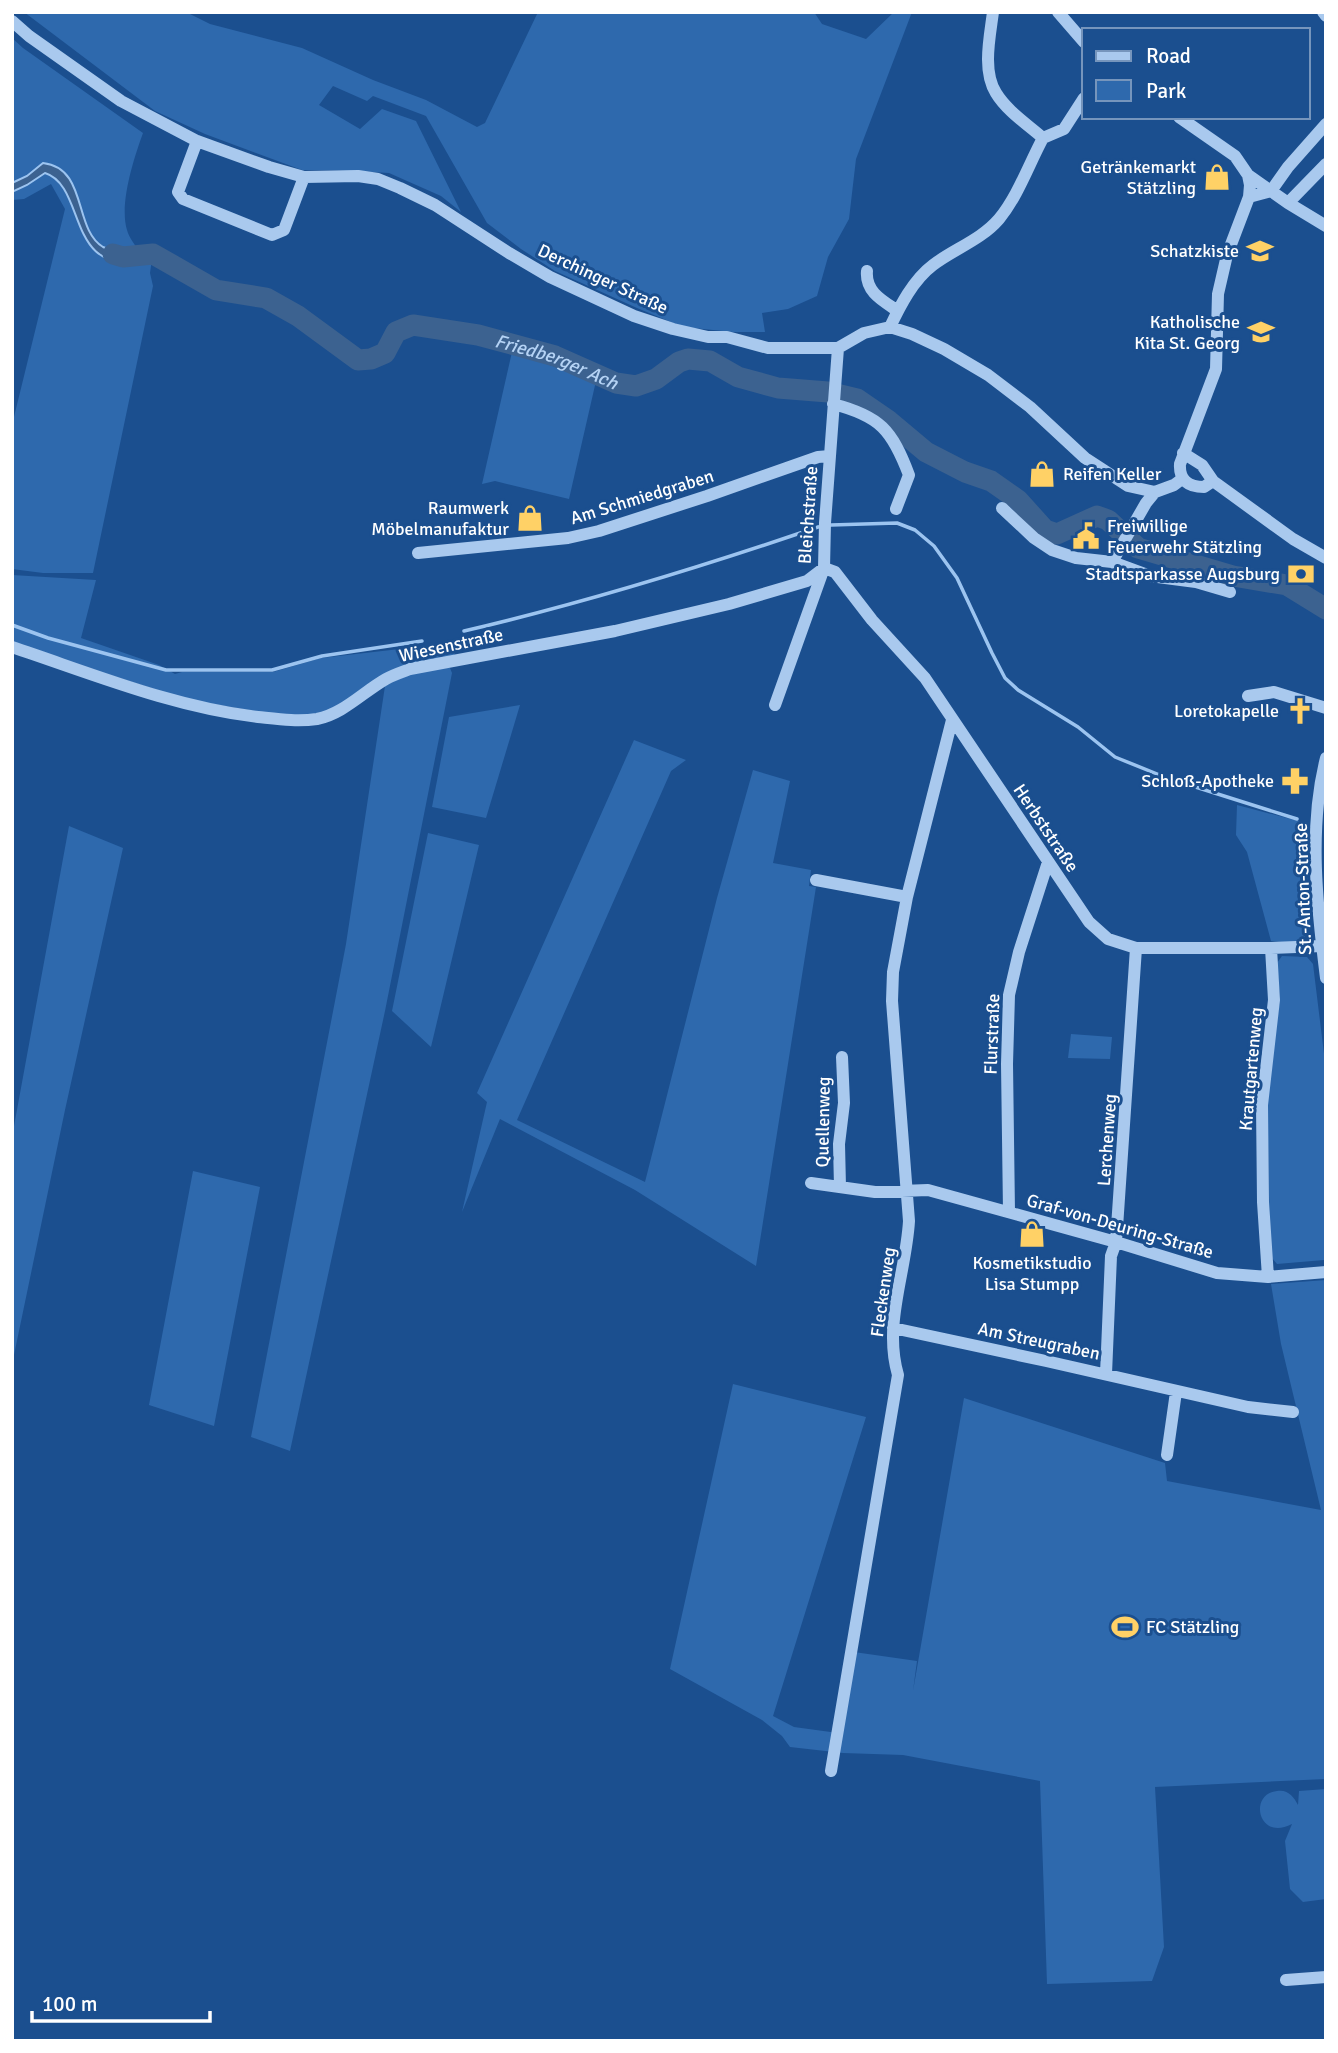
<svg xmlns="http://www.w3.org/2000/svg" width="1338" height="2053" font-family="Signika,sans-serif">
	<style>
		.green { fill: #2e69ad }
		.water { fill: #3c6290; stroke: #9cc4f0; stroke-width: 2 }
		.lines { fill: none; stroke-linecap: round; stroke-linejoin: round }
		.stream { stroke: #9cc4f0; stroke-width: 3.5 }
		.river { stroke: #3c6290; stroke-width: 21 }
		.minor { stroke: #a9c9ee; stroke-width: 12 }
		.labels { text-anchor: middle; stroke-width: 6; stroke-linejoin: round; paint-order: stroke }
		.poi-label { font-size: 18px; fill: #fff; stroke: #1b4f8f; text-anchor: end }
		.street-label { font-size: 18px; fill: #fff; stroke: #1b4f8f }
		.water-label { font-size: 19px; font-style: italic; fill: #b5d3f5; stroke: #1b4f8f }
	</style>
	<rect width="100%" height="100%" fill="#1b4f8f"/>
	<!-- green -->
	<path class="green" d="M24 12H190V14L210 24 302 48 373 80 426 100 477 127 485 123 538 12H814L822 24 866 39 894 12H912L856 159 849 219 828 257 817 296 788 309 762 313 765 332H733L683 327 637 308 555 271 521 249 487 223 426 116 373 96 367 101 333 86 319 105 360 129 382 109 416 121 461 212 441 196 389 173 337 170H302L205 134 155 111Z
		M12 38 23 48 143 133C134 158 119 204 127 230 129 238 136 246 141 254 128 253 115 253 103 247 72 229 86 168 43 163L27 176 12 183Z
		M45 173C81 185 69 244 108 258 124 263 137 258 152 259L150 273 153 286 93 573H43L12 569V425L65 209 51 184 24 199 12 200V192L27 185Z
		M512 352 596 381 569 499 495 481 482 484Z
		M12 575 96 580 81 638 159 665 175 674 182 672H273L321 658 426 646 455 640 456 651 454 655 418 662 335 709 309 715H278L189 700 12 644Z
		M447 667 450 668 452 673 385 1011 290 1451 251 1437 346 944 385 686C405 674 425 671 447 667Z
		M520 705 486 818 432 807 449 717Z
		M634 740 686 760 671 771 517 1120 645 1182 717 898 753 770 790 781 773 863 811 870 809 886 816 887 756 1266 635 1190 500 1119 462 1212 487 1102 477 1093Z
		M1237 805 1306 823 1309 929C1302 948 1288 942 1271 941L1247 852 1236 835Z
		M69 826 123 848 65 1110 14 1355 12 1137Z
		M428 833 479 845 431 1047 392 1011Z
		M1282 956 1307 957 1313 964 1326 1070V1245L1324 1260 1277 1264 1272 1258 1270 1249 1267 1091 1280 1000 1277 963Z
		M1071 1034 1112 1037 1110 1059 1068 1058Z
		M193 1171 260 1187 214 1426 149 1405Z
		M1326 1280V1779L1155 1787 1164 1947 1152 1981 1047 1984 1040 1781 903 1755 843 1753 790 1747 782 1736 762 1720 670 1669 733 1384 866 1417 773 1716 794 1727 838 1733 854 1652 917 1661 913 1691 964 1398 1165 1463 1167 1481 1321 1510 1281 1344 1271 1284Z
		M1326 1789V1899L1303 1902 1290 1889 1285 1841 1292 1824C1258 1842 1248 1794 1277 1791 1288 1789 1294 1797 1298 1805L1299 1791Z"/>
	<!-- water -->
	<path class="water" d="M43 163C88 168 73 229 103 247 115 253 128 253 141 254L143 258C66 279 87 186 45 173L27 185 12 192V183L27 176Z"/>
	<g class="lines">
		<!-- stream -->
		<path class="stream" d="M12 625 48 638 166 670H272L322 656 422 641
			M464 631C584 603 701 567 818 527L831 525 897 523 915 530 934 546 957 578 992 653 1005 678 1018 690 1078 727 1115 757 1167 778 1297 819"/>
		<!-- river -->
		<path class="river" id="s1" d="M113 254 123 257 153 254 216 290 266 298 298 316 358 360 371 359 385 353 396 332 413 325 478 335 555 356 616 383 636 386 656 379 679 362 688 359 710 361 738 377 778 388 828 392 857 399 889 421 926 452 965 472 991 481 1018 500 1045 530 1057 534 1097 516 1108 520 1138 548 1233 576 1287 585 1326 609"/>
		<!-- minor -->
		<path class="minor" d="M1058 12 1084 42
			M1323 12 1326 16
			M12 21 29 36 121 101 197 141 269 167 304 177 358 176 378 179 400 188 435 205 509 253 550 277 634 316 673 329 708 337H727L768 348H838L864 333 890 327 912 334 944 349 988 375 1030 407 1085 458 1128 486 1155 492 1174 485 1182 479
			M1179 117 1235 156 1248 175 1250 185 1249 197 1227 255 1218 294 1216 369 1180 464C1179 480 1188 487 1204 487L1213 481
			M1043 138 1064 129 1084 98
			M197 141 178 192 183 199 272 235 284 230 304 177
			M1248 175 1288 203 1326 226
			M1249 197 1271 191 1288 167 1326 124
			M1288 203 1326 164
			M867 271C865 292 883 301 898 311
			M890 327C900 306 913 280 933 265 954 249 981 240 999 219 1018 196 1029 164 1043 138 1027 124 1007 111 996 93 982 71 990 36 993 12
			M833 404C880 416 892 430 909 475L896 509
			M1183 453 1202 465 1213 481 1293 539 1326 558
			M1002 508 1034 538 1052 550 1076 558 1112 562 1150 576 1196 582 1230 592
			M418 553 568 538 599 531 707 496 818 457 830 456
			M1112 562 1146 503 1155 492
			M824 568 835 572 872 620 925 678 1089 922 1108 939 1136 948H1271L1322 946
			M12 647C93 674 173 707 258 717 277 719 297 722 317 719 343 714 363 692 386 679 393 675 402 672 410 669L615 631 729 604 807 581 824 568
			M1248 696 1274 692 1326 708
			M775 705 824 568 825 523 838 348
			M1326 758C1308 828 1317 906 1326 978
			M816 880 907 897
			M811 1183 875 1192 928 1190 1116 1242 1217 1273 1268 1277 1326 1272
			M840 1187 839 1144 844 1103 842 1057
			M1009 1212 1007 1064 1009 995 1019 952 1048 862
			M1268 1277 1263 1202 1262 1105 1274 1000 1271 948
			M893 1328 1046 1361 1248 1407 1293 1412
			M1106 1374 1111 1256 1116 1242 1136 948
			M1167 1455 1176 1392
			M831 1771 898 1375C883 1324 906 1273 909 1221L892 1001 893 972 907 897 952 720
			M1286 1980 1326 1977"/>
	</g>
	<!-- icons -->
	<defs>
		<symbol id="shop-bare" viewBox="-9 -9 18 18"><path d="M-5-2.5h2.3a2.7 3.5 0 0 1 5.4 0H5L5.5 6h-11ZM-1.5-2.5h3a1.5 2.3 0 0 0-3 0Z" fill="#ffd166" stroke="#1b4f8f" stroke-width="2.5" paint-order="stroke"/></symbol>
		<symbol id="school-bare" viewBox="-9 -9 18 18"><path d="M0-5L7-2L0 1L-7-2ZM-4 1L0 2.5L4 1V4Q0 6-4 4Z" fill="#ffd166" stroke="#1b4f8f" stroke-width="2.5" paint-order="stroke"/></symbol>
		<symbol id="civic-bare" viewBox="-9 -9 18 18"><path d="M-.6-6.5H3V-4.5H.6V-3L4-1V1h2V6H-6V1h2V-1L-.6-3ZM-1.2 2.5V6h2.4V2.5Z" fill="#ffd166" stroke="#1b4f8f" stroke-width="2.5" paint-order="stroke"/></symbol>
		<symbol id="bank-bare" viewBox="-9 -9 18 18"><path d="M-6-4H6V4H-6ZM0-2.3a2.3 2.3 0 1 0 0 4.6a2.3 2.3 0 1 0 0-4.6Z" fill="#ffd166" stroke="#1b4f8f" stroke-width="2.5" paint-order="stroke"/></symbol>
		<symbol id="church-bare" viewBox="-9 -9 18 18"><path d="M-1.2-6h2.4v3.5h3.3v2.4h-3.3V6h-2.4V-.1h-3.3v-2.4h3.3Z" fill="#ffd166" stroke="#1b4f8f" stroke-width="2.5" paint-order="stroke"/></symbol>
		<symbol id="pharmacy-bare" viewBox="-9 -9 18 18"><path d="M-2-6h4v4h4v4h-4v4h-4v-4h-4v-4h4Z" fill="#ffd166" stroke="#1b4f8f" stroke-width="2.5" paint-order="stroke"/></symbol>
		<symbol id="stadium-bare" viewBox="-9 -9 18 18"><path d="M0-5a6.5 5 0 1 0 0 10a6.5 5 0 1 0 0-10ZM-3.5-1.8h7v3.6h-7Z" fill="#ffd166" stroke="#1b4f8f" stroke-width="2.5" paint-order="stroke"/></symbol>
	</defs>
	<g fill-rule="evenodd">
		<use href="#shop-bare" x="1198" y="158" width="38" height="38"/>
		<use href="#school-bare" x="1241" y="232" width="38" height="38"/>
		<use href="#school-bare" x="1242" y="313" width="38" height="38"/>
		<use href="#shop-bare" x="1023" y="455" width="38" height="38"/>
		<use href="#shop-bare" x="511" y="499" width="38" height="38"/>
		<use href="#civic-bare" x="1067" y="517" width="38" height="38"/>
		<use href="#bank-bare" x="1282" y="555" width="38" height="38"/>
		<use href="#church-bare" x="1281" y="692" width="38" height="38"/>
		<use href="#pharmacy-bare" x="1276" y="762" width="38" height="38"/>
		<use href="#shop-bare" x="1013" y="1215" width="38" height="38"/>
		<use href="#stadium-bare" x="1106" y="1608" width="38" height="38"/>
	</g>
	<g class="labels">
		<!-- poi labels -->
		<g class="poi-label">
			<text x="1196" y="173">Getränkemarkt<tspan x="1196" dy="21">Stätzling</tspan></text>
			<text x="1239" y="257">Schatzkiste</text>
			<text x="1240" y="328">Katholische<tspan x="1240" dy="21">Kita St. Georg</tspan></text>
			<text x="1063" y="480" text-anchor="start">Reifen Keller</text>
			<text x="509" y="514">Raumwerk<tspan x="509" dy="21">Möbelmanufaktur</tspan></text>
			<text x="1107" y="532" text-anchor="start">Freiwillige<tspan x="1107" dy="21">Feuerwehr Stätzling</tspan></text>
			<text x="1280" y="580">Stadtsparkasse Augsburg</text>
			<text x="1279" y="717">Loretokapelle</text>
			<text x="1274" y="787">Schloß-Apotheke</text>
			<text x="1032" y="1269" text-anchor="middle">Kosmetikstudio<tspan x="1032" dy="21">Lisa Stumpp</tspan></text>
			<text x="1146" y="1633" text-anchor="start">FC Stätzling</text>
		</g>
		<!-- street labels -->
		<g class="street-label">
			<text transform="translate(603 279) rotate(25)" y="6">Derchinger Straße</text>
			<text transform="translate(642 497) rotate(-17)" y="6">Am Schmiedgraben</text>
			<text transform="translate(808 515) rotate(-86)" y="6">Bleichstraße</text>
			<text transform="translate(451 645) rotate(-12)" y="6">Wiesenstraße</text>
			<text transform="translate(1046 828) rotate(56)" y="6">Herbststraße</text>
			<text transform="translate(1303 889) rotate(-92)" y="6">St.-Anton-Straße</text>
			<text transform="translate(992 1034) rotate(-88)" y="6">Flurstraße</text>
			<text transform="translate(1251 1069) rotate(-85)" y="6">Krautgartenweg</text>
			<text transform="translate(823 1122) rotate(-89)" y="6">Quellenweg</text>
			<text transform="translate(1107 1140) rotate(-86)" y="6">Lerchenweg</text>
			<text transform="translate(1120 1226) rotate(16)" y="6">Graf-von-Deuring-Straße</text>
			<text transform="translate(883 1292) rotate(-82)" y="6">Fleckenweg</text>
			<text transform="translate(1039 1341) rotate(12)" y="6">Am Streugraben</text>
		</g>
		<!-- water labels -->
		<g class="water-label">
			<text dy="7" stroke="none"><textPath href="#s1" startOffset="494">Friedberger Ach</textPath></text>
		</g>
	</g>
	<!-- border -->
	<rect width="1338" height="2053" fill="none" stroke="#ffffff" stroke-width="28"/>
	<!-- legend -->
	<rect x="1082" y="28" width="228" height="91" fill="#1b4f8f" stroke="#7695bc" stroke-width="2"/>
	<rect x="1096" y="51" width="35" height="10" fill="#a9c9ee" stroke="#7695bc" stroke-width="2"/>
	<text x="1146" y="63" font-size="21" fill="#ffffff">Road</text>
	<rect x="1096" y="80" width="35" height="21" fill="#2e69ad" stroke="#7695bc" stroke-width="2"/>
	<text x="1146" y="98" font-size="21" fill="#ffffff">Park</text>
	<!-- scale -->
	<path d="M32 2011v10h178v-10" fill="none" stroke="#ffffff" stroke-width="3.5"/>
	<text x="42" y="2011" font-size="21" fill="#ffffff" stroke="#1b4f8f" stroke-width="5" paint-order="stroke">100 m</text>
</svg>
